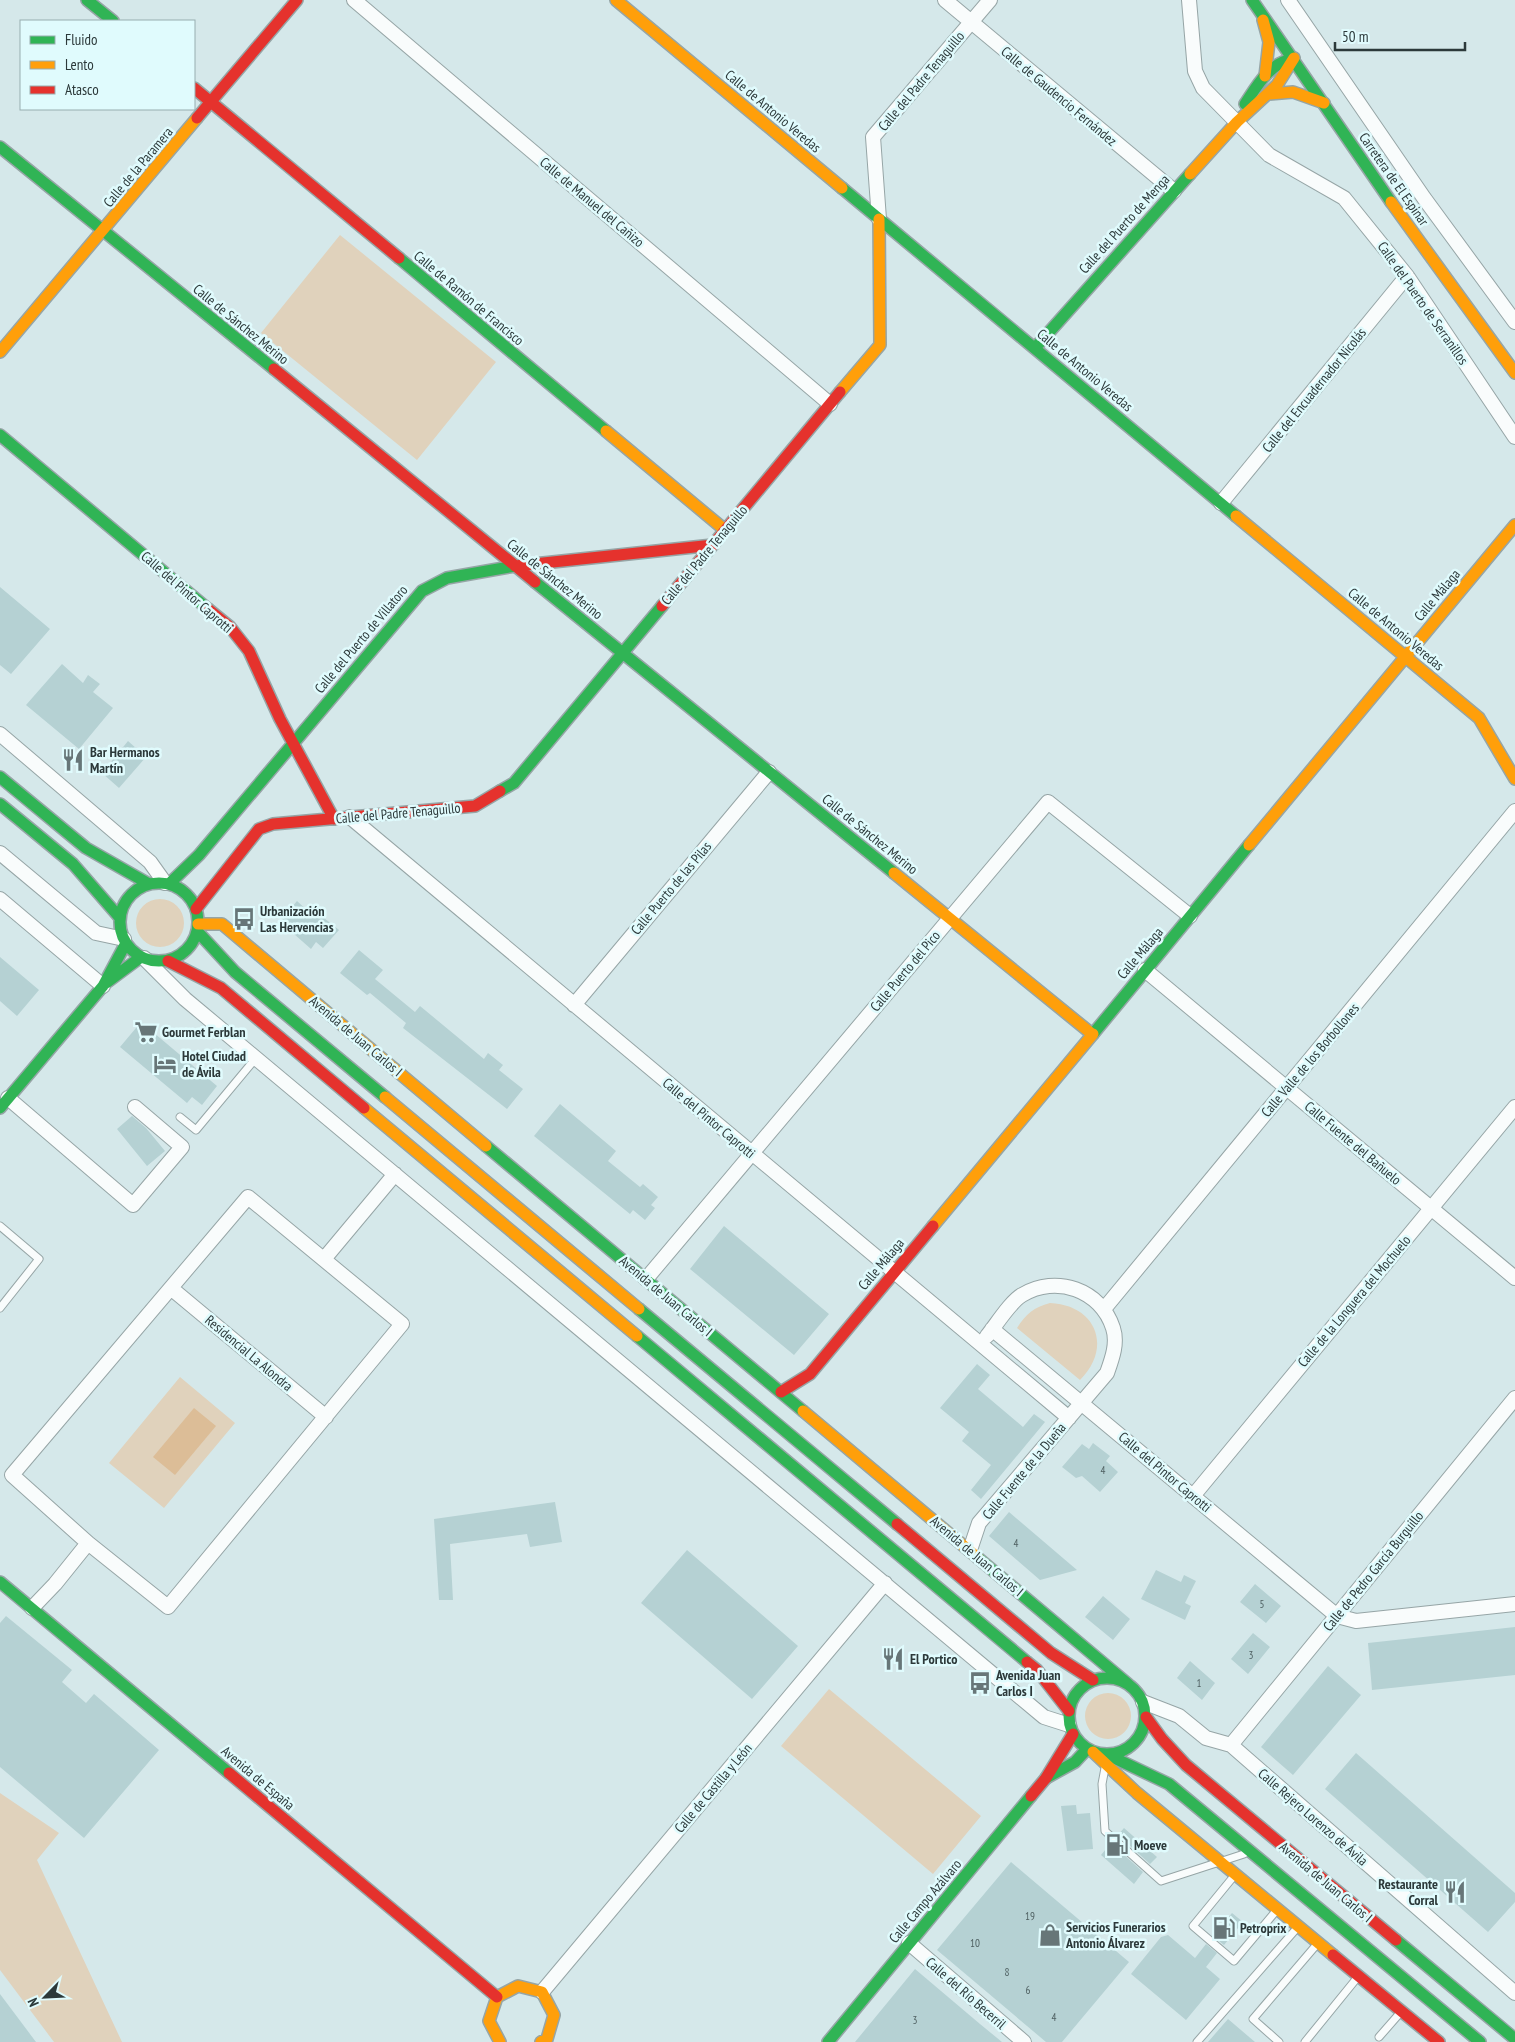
<svg xmlns="http://www.w3.org/2000/svg" width="1515" height="2042" font-family="'PT Sans Narrow',sans-serif">
	<style>
		.green { fill: #e0d2bc }
		.water { fill: #dcbd97 }
		.building { fill: #b5d1d3 }
		.lines { fill: none; stroke-linecap: round; stroke-linejoin: round }
		.lane-casing { stroke: #96a5a6; stroke-width: 9 }
		.street-casing { stroke: #96a5a6; stroke-width: 16 }
		.fast-casing { stroke: #96a5a6; stroke-width: 14 }
		.slow-casing { stroke: #96a5a6; stroke-width: 14 }
		.jam-casing { stroke: #96a5a6; stroke-width: 14 }
		.lane { stroke: #f9fcfc; stroke-width: 7 }
		.street { stroke: #f9fcfc; stroke-width: 14 }
		.fast { stroke: #30b455; stroke-width: 11 }
		.slow { stroke: #ff9f0a; stroke-width: 11 }
		.jam { stroke: #e5322d; stroke-width: 11 }
		.labels { text-anchor: middle; stroke-width: 5; stroke-linejoin: round; paint-order: stroke }
		.number-label { font-size: 11px; fill: #4e5f60 }
		.street-label { font-size: 14px; fill: #2c393a; stroke: #e0fbfd }
		.poi-label { font-size: 14px; font-weight: bold; fill: #2c393a; stroke: #e0fbfd; text-anchor: start }
	</style>
	<rect width="100%" height="100%" fill="#d5e8ea"/>
	<!-- green -->
	<path class="green" d="M340 235 496 362 417 460 261 333Z
		M136 923a24 24 0 1 1 48 0a24 24 0 1 1-48 0Z
		M1050 1303C1096 1305 1113 1347 1080 1380L1017 1328C1026 1314 1034 1307 1050 1303Z
		M180 1377 235 1423 164 1508 109 1463Z
		M829 1689 981 1816 933 1874 781 1746Z
		M1085 1716a23 23 0 1 1 46 0a23 23 0 1 1-46 0Z
		M0 1793 59 1833 37 1860 122 2042H54L0 1970Z"/>
	<!-- water -->
	<path class="water" d="M194 1408 216 1426 175 1475 153 1457Z"/>
	<!-- building -->
	<path class="building" d="M0 587 50 629 11 674 0 665Z
		M62 664 83 683 88 675 100 684 93 692 113 708 79 749 26 705Z
		M128 741 146 757 119 788 102 773Z
		M297 901 310 913 314 910 339 930 323 948 316 942 311 949 294 934 297 930 282 919Z
		M359 950 383 970 375 979 415 1012 420 1006 484 1059 488 1053 503 1065 499 1070 523 1089 507 1109 403 1028 406 1023 370 993 367 995 340 973Z
		M0 957 39 990 17 1016 0 1001Z
		M141 1022 217 1086 202 1105 192 1097 187 1103 120 1047Z
		M560 1104 616 1151 608 1161 640 1187 643 1184 658 1197 651 1205 655 1208 645 1220 633 1210 630 1214 534 1136Z
		M132 1116 146 1128 165 1151 147 1166 117 1129Z
		M724 1226 829 1314 794 1355 690 1269Z
		M977 1364 990 1375 978 1389 1023 1427 1034 1414 1045 1422 981 1499 971 1490 991 1465 962 1441 969 1432 940 1408Z
		M1093 1443 1110 1456 1106 1461 1118 1472 1100 1492 1082 1476 1076 1478 1062 1467 1082 1444 1089 1449Z
		M555 1502 562 1542 530 1547 527 1534 450 1544 453 1600H439L434 1519Z
		M1009 1512 1077 1570 1040 1580 989 1536Z
		M687 1550 798 1646 752 1699 641 1603Z
		M1156 1570 1181 1582 1184 1575 1196 1581 1185 1603 1191 1606 1185 1620 1141 1599Z
		M1255 1584 1281 1606 1266 1623 1240 1602Z
		M1103 1596 1130 1619 1113 1640 1085 1617Z
		M6 1616 72 1670 62 1682 86 1703 94 1694 159 1750 84 1838 0 1767V1623Z
		M1515 1627V1675L1372 1690 1368 1643Z
		M1253 1633 1270 1647 1248 1674 1231 1659Z
		M1190 1661 1215 1683 1202 1700 1177 1678Z
		M1328 1666 1361 1695 1293 1775 1261 1747Z
		M1356 1753 1515 1893V1902L1488 1932 1325 1789Z
		M1076 1805 1077 1814 1090 1813 1093 1849 1067 1851 1061 1806Z
		M1124 1828 1157 1857 1150 1864 1118 1835Z
		M1111 1843 1143 1872 1134 1884 1101 1855Z
		M1011 1862 1129 1962 1062 2042H1046L937 1950Z
		M1232 1913 1243 1922 1224 1945 1213 1936Z
		M1168 1935 1195 1958 1206 1944 1217 1953 1206 1967 1220 1979 1186 2020 1131 1974 1161 1937Z
		M915 1969 980 2024 1002 2042H855Z
		M0 1994 36 2042H0Z
		M1228 2019 1255 2042H1208Z"/>
	<g class="lines">
		<defs>
			<path id="lane" d="M180 1117 196 1130 256 1058
				M0 1226 39 1259 0 1308
				M1105 1768 1102 1784 1105 1831 1161 1881 1244 1854
				M1234 1876 1193 1926 1234 1961 1276 1911
				M1379 2037 1400 2013
				M1197 2042 1297 1928
				M1279 2042 1253 2019 1318 1943
				M1305 2042 1357 1978"/>
			<path id="street" d="M354 0 830 404
				M945 0 1174 191
				M1189 0 1195 71 1203 88 1269 155 1344 198 1407 276 1515 437
				M1288 0 1424 198 1515 322
				M879 219 873 137 990 0
				M1221 503 1407 276
				M0 734 150 862 165 883
				M350 817 1069 1418
				M0 853 96 933 124 939
				M0 899 103 986
				M144 958 185 999 1044 1717 1069 1725
				M1145 970 1515 1278
				M574 1005 769 772
				M8 1098 133 1205 182 1147 135 1107
				M248 1197 402 1324 168 1607 88 1543 12 1475Z
				M324 1259 395 1174
				M646 1279 1048 802 1190 916
				M172 1289 326 1417
				M1104 1309 1515 811
				M992 1329 1337 1616 1356 1621 1515 1604
				M1193 1496 1515 1107
				M970 1550 979 1523 1107 1373C1112 1359 1118 1343 1113 1328 1101 1290 1056 1274 1022 1295 1011 1301 996 1325 987 1336
				M32 1608 55 1584 88 1543
				M1143 1702 1179 1716 1206 1738 1231 1745 1515 1993
				M1231 1745 1515 1398
				M909 1943 1024 2042
				M542 1992 885 1583"/>
			<path id="fast" d="M87 0 113 21
				M1252 0 1391 202
				M1245 104C1257 86 1269 63 1293 59
				M0 147 274 369
				M842 188 1236 516
				M399 258 606 431
				M1035 348 1190 174
				M0 435 208 609
				M535 582 894 873
				M0 777 86 848 149 884
				M500 791 514 783 662 606
				M0 804 73 864 120 918
				M120 922a39 39 0 1 1 78 0a39 39 0 1 1-78 0Z
				M169 884 199 855 422 591 447 578 515 566
				M197 931 235 972 385 1097
				M106 983 141 957
				M1093 1034 1249 845
				M0 1108 103 986 126 943
				M486 1146 803 1411
				M639 1309 897 1524
				M637 1336 1027 1662
				M978 1558 1128 1684
				M0 1582 229 1773
				M1069 1716a38 38 0 1 1 76 0a38 38 0 1 1-76 0Z
				M1108 1755 1169 1784 1480 2042
				M1046 1778 1075 1762 1087 1749
				M1396 1940 1515 2039
				M828 2042 1031 1796"/>
			<path id="slow" d="M616 0 842 188
				M1263 20 1269 42 1265 76
				M1269 94 1293 92 1324 103
				M1190 174 1237 122 1277 85 1294 58
				M1391 202 1515 373
				M0 352 197 118
				M840 392 880 345 879 219
				M606 431 725 530
				M1236 516 1479 718 1515 779
				M1249 845 1515 525
				M894 873 1092 1034
				M198 924H222L486 1146
				M385 1097 639 1309
				M364 1108 637 1336
				M933 1226 1093 1034
				M803 1411 978 1558
				M1093 1752 1137 1793 1333 1955
				M500 2042 489 2021 497 1997 518 1986 542 1992 554 2015 547 2039 541 2042"/>
			<path id="jam" d="M194 88 399 258
				M197 118 297 0
				M274 369 535 582
				M515 566 713 545
				M662 606 840 392
				M208 609 230 627 249 651 280 719 334 819
				M196 909 259 829 273 824 475 806 500 791
				M168 961 221 988 364 1108
				M781 1392 810 1374 933 1226
				M897 1524 1051 1653 1093 1680
				M1027 1662 1037 1670 1069 1711
				M1146 1717 1162 1739 1186 1765 1396 1940
				M229 1773 497 1997
				M1031 1796 1046 1778 1073 1734
				M1333 1955 1439 2042"/>
		</defs>
		<!-- lane casing -->
		<use href="#lane" class="lane-casing"/>
		<!-- street casing -->
		<use href="#street" class="street-casing"/>
		<!-- fast casing -->
		<use href="#fast" class="fast-casing"/>
		<!-- slow casing -->
		<use href="#slow" class="slow-casing"/>
		<!-- jam casing -->
		<use href="#jam" class="jam-casing"/>
		<!-- lane -->
		<use href="#lane" class="lane"/>
		<!-- street -->
		<use href="#street" class="street"/>
		<!-- fast -->
		<use href="#fast" class="fast"/>
		<!-- slow -->
		<use href="#slow" class="slow"/>
		<!-- jam -->
		<use href="#jam" class="jam"/>
	</g>
	<!-- icons -->
	<defs>
		<symbol id="restaurant-bare" viewBox="-9 -9 18 18"><path d="M-5-6h1v4h1v-4h1v4h1v-4h1v5L-1.5 .5V6h-2V.5L-5-1ZM5-6V6H3V1.5H1.5Q1.5-4 5-6Z" fill="#677678" stroke="#e0fbfd" stroke-width="2.5" paint-order="stroke"/></symbol>
		<symbol id="bus-bare" viewBox="-9 -9 18 18"><path d="M-5-6H5V4H4V6H2V4H-2V6H-4V4H-5ZM-3.5-4V0h7V-4ZM-3.5 1.2v1.5H-2V1.2ZM2 1.2v1.5H3.5V1.2Z" fill="#677678" stroke="#e0fbfd" stroke-width="2.5" paint-order="stroke"/></symbol>
		<symbol id="supermarket-bare" viewBox="-9 -9 18 18"><path d="M-6-5.5h2.5l.6 2H6L4.5 2H-2.5L-4.4-4H-6ZM-1.5 3.2a1.3 1.3 0 1 0 .1 0ZM3 3.2a1.3 1.3 0 1 0 .1 0Z" fill="#677678" stroke="#e0fbfd" stroke-width="2.5" paint-order="stroke"/></symbol>
		<symbol id="hotel-bare" viewBox="-9 -9 18 18"><path d="M-6-4.5h1.5V1H6V5H4.5V3h-9V5H-6ZM-4 0a1.8 1.8 0 1 1 3.6 0ZM.5 0V-2.5h3Q6-2.5 6 0Z" fill="#677678" stroke="#e0fbfd" stroke-width="2.5" paint-order="stroke"/></symbol>
		<symbol id="fuel-bare" viewBox="-9 -9 18 18"><path d="M-5.5-6h7V0h2V4h1.3V-2.5L3-4.5l.8-.8L6-3V5H2.5V1h-1V6h-7ZM-4.2-4.7v3.2H.2V-4.7Z" fill="#677678" stroke="#e0fbfd" stroke-width="2.5" paint-order="stroke"/></symbol>
		<symbol id="shop-bare" viewBox="-9 -9 18 18"><path d="M-5-2.5h2.3a2.7 3.5 0 0 1 5.4 0H5L5.5 6h-11ZM-1.5-2.5h3a1.5 2.3 0 0 0-3 0Z" fill="#677678" stroke="#e0fbfd" stroke-width="2.5" paint-order="stroke"/></symbol>
	</defs>
	<g fill-rule="evenodd">
		<use href="#restaurant-bare" x="57" y="744" width="32" height="32"/>
		<use href="#bus-bare" x="228" y="903" width="32" height="32"/>
		<use href="#supermarket-bare" x="130" y="1016" width="32" height="32"/>
		<use href="#hotel-bare" x="149" y="1048" width="32" height="32"/>
		<use href="#restaurant-bare" x="877" y="1643" width="32" height="32"/>
		<use href="#bus-bare" x="964" y="1667" width="32" height="32"/>
		<use href="#fuel-bare" x="1101" y="1829" width="32" height="32"/>
		<use href="#restaurant-bare" x="1439" y="1876" width="32" height="32"/>
		<use href="#fuel-bare" x="1208" y="1912" width="32" height="32"/>
		<use href="#shop-bare" x="1034" y="1919" width="32" height="32"/>
	</g>
	<g class="labels">
		<!-- number labels -->
		<g class="number-label">
			<text x="1103" y="1474">4</text>
			<text x="1016" y="1547">4</text>
			<text x="1262" y="1608">5</text>
			<text x="1251" y="1659">3</text>
			<text x="1199" y="1687">1</text>
			<text x="1030" y="1920">19</text>
			<text x="975" y="1947">10</text>
			<text x="1007" y="1976">8</text>
			<text x="1028" y="1994">6</text>
			<text x="1054" y="2021">4</text>
			<text x="915" y="2024">3</text>
		</g>
		<!-- street labels -->
		<g class="street-label">
			<text transform="translate(921 81) rotate(-50)" y="5">Calle del Padre Tenaguillo</text>
			<text transform="translate(1059 96) rotate(40)" y="5">Calle de Gaudencio Fernández</text>
			<text transform="translate(773 111) rotate(40)" y="5">Calle de Antonio Veredas</text>
			<text transform="translate(138 167) rotate(-50)" y="5">Calle de la Paramera</text>
			<text transform="translate(1394 179) rotate(55)" y="5">Carretera de El Espinar</text>
			<text transform="translate(592 202) rotate(40)" y="5">Calle de Manuel del Cañizo</text>
			<text transform="translate(1124 224) rotate(-48)" y="5">Calle del Puerto de Menga</text>
			<text transform="translate(469 298) rotate(40)" y="5">Calle de Ramón de Francisco</text>
			<text transform="translate(1423 303) rotate(55)" y="5">Calle del Puerto de Serranillos</text>
			<text transform="translate(241 324) rotate(39)" y="5">Calle de Sánchez Merino</text>
			<text transform="translate(1085 370) rotate(40)" y="5">Calle de Antonio Veredas</text>
			<text transform="translate(1314 390) rotate(-51)" y="5">Calle del Encuadernador Nicolás</text>
			<text transform="translate(704 555) rotate(-50)" y="5">Calle del Padre Tenaguillo</text>
			<text transform="translate(555 579) rotate(39)" y="5">Calle de Sánchez Merino</text>
			<text transform="translate(187 592) rotate(41)" y="5">Calle del Pintor Caprotti</text>
			<text transform="translate(1437 595) rotate(-50)" y="5">Calle Málaga</text>
			<text transform="translate(1396 629) rotate(40)" y="5">Calle de Antonio Veredas</text>
			<text transform="translate(361 639) rotate(-50)" y="5">Calle del Puerto de Villatoro</text>
			<text transform="translate(398 813) rotate(-5)" y="5">Calle del Padre Tenaguillo</text>
			<text transform="translate(870 834) rotate(39)" y="5">Calle de Sánchez Merino</text>
			<text transform="translate(671 888) rotate(-50)" y="5">Calle Puerto de las Pilas</text>
			<text transform="translate(1140 953) rotate(-50)" y="5">Calle Málaga</text>
			<text transform="translate(905 971) rotate(-50)" y="5">Calle Puerto del Pico</text>
			<text transform="translate(356 1036) rotate(40)" y="5">Avenida de Juan Carlos I</text>
			<text transform="translate(1310 1060) rotate(-50)" y="5">Calle Valle de los Borbollones</text>
			<text transform="translate(709 1118) rotate(40)" y="5">Calle del Pintor Caprotti</text>
			<text transform="translate(1353 1143) rotate(40)" y="5">Calle Fuente del Bañuelo</text>
			<text transform="translate(881 1264) rotate(-50)" y="5">Calle Málaga</text>
			<text transform="translate(666 1296) rotate(40)" y="5">Avenida de Juan Carlos I</text>
			<text transform="translate(1354 1301) rotate(-50)" y="5">Calle de la Longuera del Mochuelo</text>
			<text transform="translate(249 1353) rotate(40)" y="5">Residencial La Alondra</text>
			<text transform="translate(1024 1471) rotate(-50)" y="5">Calle Fuente de la Dueña</text>
			<text transform="translate(1165 1472) rotate(40)" y="5">Calle del Pintor Caprotti</text>
			<text transform="translate(977 1556) rotate(40)" y="5">Avenida de Juan Carlos I</text>
			<text transform="translate(1373 1571) rotate(-51)" y="5">Calle de Pedro García Burguillo</text>
			<text transform="translate(258 1778) rotate(40)" y="5">Avenida de España</text>
			<text transform="translate(713 1788) rotate(-50)" y="5">Calle de Castilla y León</text>
			<text transform="translate(1313 1817) rotate(41)" y="5">Calle Rejero Lorenzo de Ávila</text>
			<text transform="translate(1326 1882) rotate(40)" y="5">Avenida de Juan Carlos I</text>
			<text transform="translate(925 1901) rotate(-50)" y="5">Calle Campo Azálvaro</text>
			<text transform="translate(966 1993) rotate(41)" y="5">Calle del Río Becerril</text>
		</g>
		<!-- poi labels -->
		<g class="poi-label">
			<text x="90" y="757">Bar Hermanos<tspan x="90" dy="16">Martín</tspan></text>
			<text x="260" y="916">Urbanización<tspan x="260" dy="16">Las Hervencias</tspan></text>
			<text x="162" y="1037">Gourmet Ferblan</text>
			<text x="182" y="1061">Hotel Ciudad<tspan x="182" dy="16">de Ávila</tspan></text>
			<text x="910" y="1664">El Portico</text>
			<text x="996" y="1680">Avenida Juan<tspan x="996" dy="16">Carlos I</tspan></text>
			<text x="1134" y="1850">Moeve</text>
			<text x="1438" y="1889" text-anchor="end">Restaurante<tspan x="1438" dy="16">Corral</tspan></text>
			<text x="1066" y="1932">Servicios Funerarios<tspan x="1066" dy="16">Antonio Álvarez</tspan></text>
			<text x="1240" y="1933">Petroprix</text>
		</g>
	</g>
	<!-- legend -->
	<rect x="20" y="20" width="175" height="90" fill="#e0fbfd" stroke="#98adaf"/>
	<rect x="30" y="36" width="25" height="8" fill="#30b455" stroke="#98adaf"/>
	<text x="65" y="45" font-size="15" fill="#2c393a">Fluido</text>
	<rect x="30" y="61" width="25" height="8" fill="#ff9f0a" stroke="#98adaf"/>
	<text x="65" y="70" font-size="15" fill="#2c393a">Lento</text>
	<rect x="30" y="86" width="25" height="8" fill="#e5322d" stroke="#98adaf"/>
	<text x="65" y="95" font-size="15" fill="#2c393a">Atasco</text>
	<!-- north arrow -->
	<g transform="translate(45 1997) rotate(246)" stroke="#e0fbfd" stroke-width="4" paint-order="stroke">
	<path d="M0-4L9 19L0 12L-9 19Z" fill="#2c393a"/>
	<text y="-8" font-size="14" font-weight="bold" text-anchor="middle" fill="#2c393a">N</text>
	</g>
	<!-- scale -->
	<path d="M1335 42v8h130v-8" fill="none" stroke="#2c393a" stroke-width="2.5"/>
	<text x="1342" y="42" font-size="15" fill="#2c393a" stroke="#e0fbfd" stroke-width="4" paint-order="stroke">50 m</text>
</svg>
